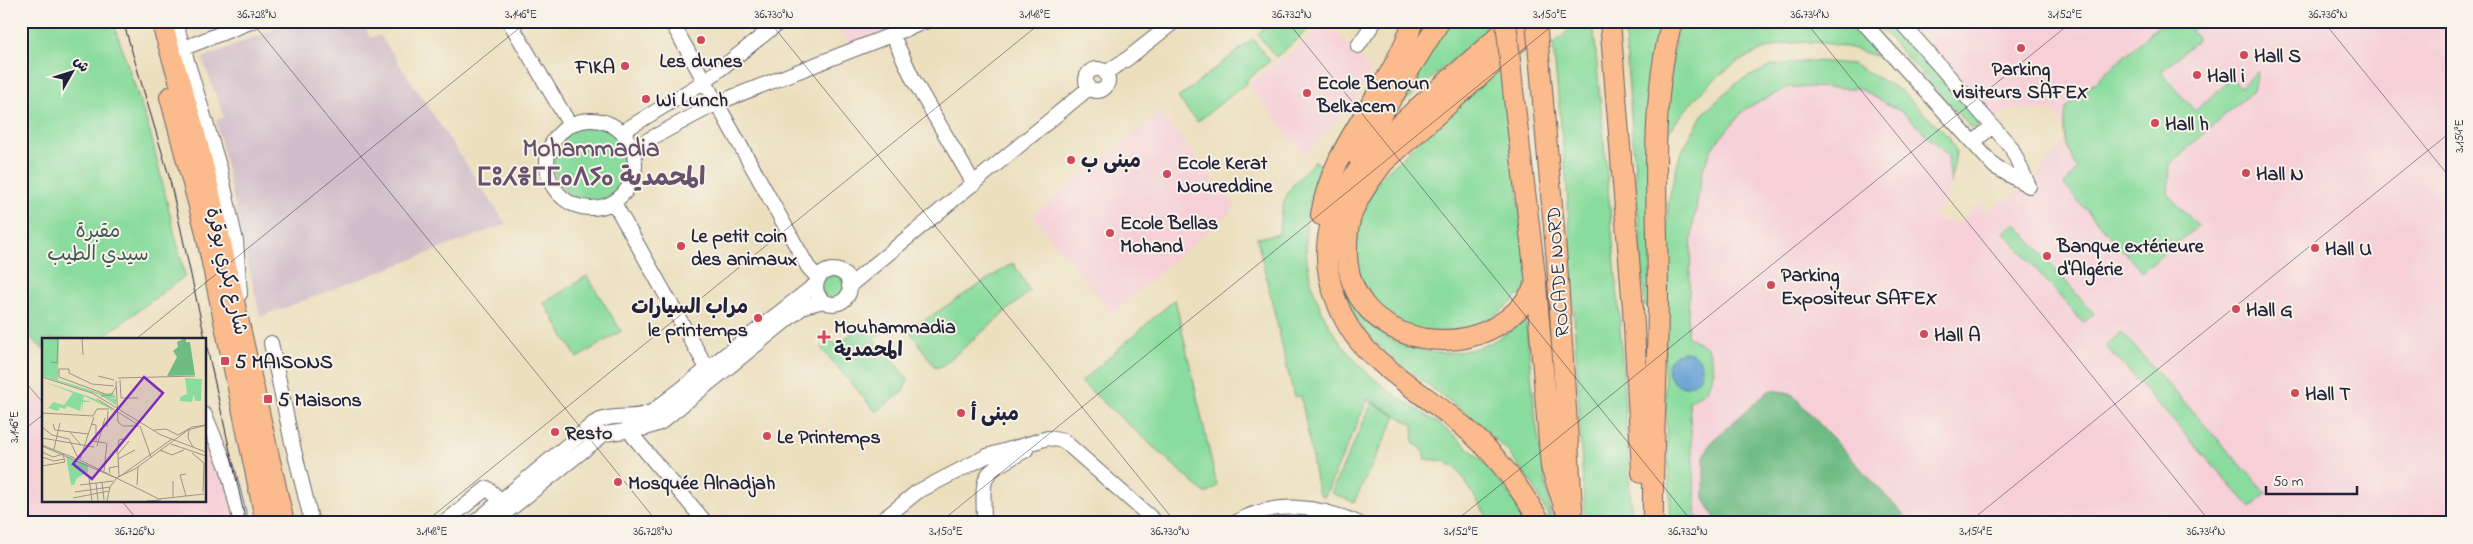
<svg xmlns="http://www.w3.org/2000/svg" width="2473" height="544" font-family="'Indie Flower','Playpen Sans Arabic','Noto Sans Tifinagh',sans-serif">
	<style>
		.built { fill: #f6cfd7 }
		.industrial { fill: #d1bdc9 }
		.green { fill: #89dc9d; stroke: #567f6c }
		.forest { fill: #6ebc84; stroke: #486f60 }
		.water { fill: #66a0d5; stroke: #446188 }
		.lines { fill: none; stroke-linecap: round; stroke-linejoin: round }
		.minor-casing { stroke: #696468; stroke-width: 16 }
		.highway-casing { stroke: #696468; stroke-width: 22 }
		.minor { stroke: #fff; stroke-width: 14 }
		.highway { stroke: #fbbb8c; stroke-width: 20 }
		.tram { stroke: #22223b; stroke-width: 1 }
		.highway-bridge-casing { stroke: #696468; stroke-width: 22; stroke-linecap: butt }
		.highway-bridge { stroke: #fbbb8c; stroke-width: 20 }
		.ticks { fill: none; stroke: #22223b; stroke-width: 1; stroke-opacity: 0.45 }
		.poi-dot { fill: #d1495b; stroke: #f7f3e8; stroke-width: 2 }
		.labels { text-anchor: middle; stroke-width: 4; stroke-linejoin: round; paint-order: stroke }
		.poi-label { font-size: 20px; font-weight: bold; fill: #22223b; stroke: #f7f3e8; text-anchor: start }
		.park-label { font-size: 20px; fill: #415a58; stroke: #f7f3e8 }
		.street-label { font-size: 20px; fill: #22223b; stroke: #f7f3e8 }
		.district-label { font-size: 25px; font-weight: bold; fill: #67516c; stroke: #f7f3e8 }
		.inset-road { fill: none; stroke: #9b9389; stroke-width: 1 }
		.view { fill: #7b2cbf; fill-opacity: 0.15; stroke: #7b2cbf; stroke-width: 2.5 }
		.inset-edge { fill: none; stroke: #22223b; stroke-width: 2.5 }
		.neatline { fill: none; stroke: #22223b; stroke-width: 2 }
		.ticks-label { font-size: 12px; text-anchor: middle; fill: #22223b }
	</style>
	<rect width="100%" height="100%" fill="#f7f3e8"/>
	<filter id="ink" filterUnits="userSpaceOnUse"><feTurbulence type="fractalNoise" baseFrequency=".02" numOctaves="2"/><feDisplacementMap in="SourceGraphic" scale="10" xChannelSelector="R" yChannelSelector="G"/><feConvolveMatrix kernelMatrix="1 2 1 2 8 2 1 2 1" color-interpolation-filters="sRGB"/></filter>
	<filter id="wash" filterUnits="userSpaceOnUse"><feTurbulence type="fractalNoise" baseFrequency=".0096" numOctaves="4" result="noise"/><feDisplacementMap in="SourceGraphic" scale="20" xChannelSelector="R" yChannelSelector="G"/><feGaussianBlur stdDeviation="1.12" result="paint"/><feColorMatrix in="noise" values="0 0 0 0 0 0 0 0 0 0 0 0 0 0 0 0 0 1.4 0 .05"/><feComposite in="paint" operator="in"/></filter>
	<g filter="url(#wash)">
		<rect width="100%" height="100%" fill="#ecdfbd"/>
		<!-- built -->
		<path class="built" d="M181 21H227L204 30 187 27Z
			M833 21H911L851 44Z
			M1909 21H2452V523H1697L1689 401 1707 391 1687 336 1692 231 1703 169 1712 148 1745 109 1788 87 1858 88 1904 113 1948 156 1951 184 1945 201 1933 213 1939 221 1959 223 1978 203 1986 211 2029 186 2070 134 2053 112 2012 109 1995 119Z
			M1328 22 1371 72 1354 101 1305 156 1249 85Z
			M1160 113 1236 207 1112 314 1033 215Z
			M44 391V500H205V429L223 467 238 523H21V413Z"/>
		<!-- industrial -->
		<path class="industrial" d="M296 21H362L370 38 380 35 506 224 260 317 216 121 224 117 202 58Z"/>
		<!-- green -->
		<path class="green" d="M21 21H113L150 132 185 276 100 339H44V350L21 328Z
			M1273 21H1297L1306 32 1276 57 1257 34Z
			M1448 21H1497L1400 106 1378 133Z
			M1579 21H1593L1619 310 1632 523H1585L1567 186 1553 44Z
			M1624 21H1664L1649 306H1645Z
			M1678 21H1851L1885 60C1788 19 1726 51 1668 133L1663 131Z
			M1874 21H1890L1978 117 1979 128 1970 127Z
			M2164 21H2202L2191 31 2198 39 2161 72 2195 111 2232 78 2240 87 2258 71 2254 92 2236 105 2170 164 2168 195 2198 226 2142 272 2064 185 2077 169C2065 146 2063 134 2066 108Z
			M1253 39 1270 61 1246 80 1248 82 1197 122 1178 98Z
			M1815 61 1853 64 1901 91 1949 137 1956 152 1951 184 1948 156 1904 113 1858 88 1788 87 1745 109 1712 148 1703 169 1692 231 1687 336 1708 348 1714 370 1707 391 1689 401 1697 523H1671L1664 368 1668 202 1680 155 1702 115 1736 83 1773 65Z
			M1502 63 1529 282 1523 293 1474 332 1414 331 1376 304 1361 281 1356 259 1358 220 1380 178Z
			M554 164a38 38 0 1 1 76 0a38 38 0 1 1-76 0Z
			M1315 161 1321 165C1287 247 1311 327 1379 383 1406 404 1437 420 1463 443 1487 464 1512 493 1526 523H1482L1488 518 1458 470 1445 461 1425 459 1422 448 1414 444 1413 425 1368 399 1325 496H1321L1318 491 1301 396 1294 397 1257 238 1279 234C1282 194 1288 189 1315 161Z
			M2015 223 2094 314 2083 323 2004 232Z
			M1013 263 1030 291 941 367H935L909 330Z
			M1335 270 1341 271C1349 286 1356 308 1368 321 1409 366 1488 363 1525 315L1536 422 1552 523 1532 483 1505 448 1466 413 1393 359 1368 335 1350 310Z
			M821 287a12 12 0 1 1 24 0a12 12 0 1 1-24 0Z
			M587 276 621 331 577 358 544 303Z
			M1175 299 1217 486 1206 494 1081 382Z
			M860 326 877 330 881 334 874 339 908 379 903 392 876 412 821 348 831 338 837 346Z
			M2121 332 2266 493 2251 508 2106 346Z
			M1372 403 1396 416 1354 502 1331 493Z"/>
		<!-- forest -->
		<path class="forest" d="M1770 390 1791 393 1911 523H1718L1704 499V456L1712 441Z
			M1297 515 1324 519V523H1253Z"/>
		<!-- water -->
		<path class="water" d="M1668 369a17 17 0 1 1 34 0a17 17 0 1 1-34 0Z"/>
	</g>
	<g filter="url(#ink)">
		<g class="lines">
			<defs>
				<path id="minor" d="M175 21 220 169 236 241 240 294
					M509 21 570 125
					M671 21 808 267 818 278
					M1862 21 1995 167 2029 186
					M1900 21 2011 147 2029 186
					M892 34 913 79 974 184
					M1358 46 1375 21
					M184 48 253 21
					M1086 80a11 11 0 1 1 22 0a11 11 0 1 1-22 0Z
					M1105 73 1127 59 1175 21
					M547 164a44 44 0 1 1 88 0a44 44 0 1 1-88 0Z
					M622 132 705 81 781 21
					M1973 143 1992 126
					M633 148 717 103 927 21
					M614 203 712 377
					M816 287a17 17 0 1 1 34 0a17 17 0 1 1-34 0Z
					M849 286 1089 88
					M271 343 291 438 312 523
					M205 415 227 467 241 523
					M629 423 633 436 706 523
					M444 523 487 488 507 506
					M474 523 594 423C613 412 635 421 653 411L816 284
					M493 523 604 434 646 428 660 423 804 306 824 301
					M879 523 917 492 987 456 1048 438 1064 441 1157 523
					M984 523C983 470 979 476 1026 450
					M1235 523C1273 499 1320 506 1358 523"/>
				<path id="highway" d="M161 21 193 126 207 181 284 523
					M1515 21C1488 46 1460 70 1433 94 1375 146 1302 209 1335 297 1342 317 1352 336 1368 351 1397 380 1432 400 1463 426 1496 453 1519 487 1541 523
					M1610 21 1633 309 1642 473
					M1539 55 1557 263 1573 523
					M1513 90 1536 284 1551 467 1564 506
					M170 97 205 229 266 523
					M1356 155 1440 21
					M1321 215C1332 142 1392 90 1413 21
					M1536 284C1491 374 1343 351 1347 247 1347 237 1348 226 1351 217 1358 196 1371 179 1384 162L1541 21
					M1653 523C1652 447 1658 372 1658 296 1658 205 1648 110 1672 21"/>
			</defs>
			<!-- minor casing -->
			<use href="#minor" class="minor-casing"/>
			<!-- highway casing -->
			<use href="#highway" class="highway-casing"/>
			<!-- minor -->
			<use href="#minor" class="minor"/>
			<!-- highway -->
			<use href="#highway" class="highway"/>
			<!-- tram -->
			<path class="tram" d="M123 21 169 176 246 523"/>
			<defs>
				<path id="highway-bridge" d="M1506 21 1513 90
					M1536 21 1539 55"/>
			</defs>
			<!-- highway-bridge casing -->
			<use href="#highway-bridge" class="highway-bridge-casing"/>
			<!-- highway-bridge -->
			<use href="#highway-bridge" class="highway-bridge"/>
		</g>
	</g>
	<!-- ticks -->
	<path class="ticks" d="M251 21 658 523M769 21 1176 523M1287 21 1693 523M1805 21 2211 523M2323 21 2452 180M136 339 528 21M21 377 44 404M21 432 44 414M121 500 140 523M424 523 1043 21M939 523 1558 21M1453 523 2073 21M1968 523 2452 131"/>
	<!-- markers -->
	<g class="poi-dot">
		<circle cx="701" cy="40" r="5"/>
		<circle cx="2021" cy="48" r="5"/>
		<circle cx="2244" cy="55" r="5"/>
		<circle cx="625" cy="66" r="5"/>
		<circle cx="2197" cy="75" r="5"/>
		<circle cx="1307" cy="93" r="5"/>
		<circle cx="646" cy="99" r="5"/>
		<circle cx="2155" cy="123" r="5"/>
		<circle cx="1071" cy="160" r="5"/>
		<circle cx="2246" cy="173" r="5"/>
		<circle cx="1167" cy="174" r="5"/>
		<circle cx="1110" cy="233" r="5"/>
		<circle cx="681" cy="246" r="5"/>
		<circle cx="2315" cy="248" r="5"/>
		<circle cx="2047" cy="256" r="5"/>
		<circle cx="1771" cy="285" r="5"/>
		<circle cx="2236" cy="309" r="5"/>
		<circle cx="758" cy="318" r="5"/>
		<circle cx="1924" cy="334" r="5"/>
		<path d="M821.5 329.5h5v5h5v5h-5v5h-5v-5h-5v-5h5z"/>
		<rect x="220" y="356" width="10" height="10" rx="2.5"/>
		<circle cx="2295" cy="393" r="5"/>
		<rect x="263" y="394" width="10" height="10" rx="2.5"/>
		<circle cx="961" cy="413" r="5"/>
		<circle cx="555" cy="432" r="5"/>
		<circle cx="767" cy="436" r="5"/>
		<circle cx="618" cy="482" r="5"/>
	</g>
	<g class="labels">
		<!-- poi labels -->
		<g class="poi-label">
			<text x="2254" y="62">Hall S</text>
			<text x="701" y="67" text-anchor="middle">Les dunes</text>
			<text x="615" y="73" text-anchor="end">FIKA</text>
			<text x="2021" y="75" text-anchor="middle">Parking<tspan x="2021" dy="23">visiteurs SAFEX</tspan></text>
			<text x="2207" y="82">Hall i</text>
			<text x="1317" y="89">Ecole Benoun<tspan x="1317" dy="23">Belkacem</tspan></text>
			<text x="656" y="106">Wi Lunch</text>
			<text x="2165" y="130">Hall h</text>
			<text x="1081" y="167">مبنى ب</text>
			<text x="1177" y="169">Ecole Kerat<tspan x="1177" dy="23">Noureddine</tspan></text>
			<text x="2256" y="180">Hall N</text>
			<text x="1120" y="229">Ecole Bellas<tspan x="1120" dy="23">Mohand</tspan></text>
			<text x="691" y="242">Le petit coin<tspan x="691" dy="23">des animaux</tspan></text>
			<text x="2057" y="252">Banque extérieure<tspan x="2057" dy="23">d'Algérie</tspan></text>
			<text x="2325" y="255">Hall U</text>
			<text x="1781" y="281">Parking<tspan x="1781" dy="23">Expositeur SAFEX</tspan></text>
			<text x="748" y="313" text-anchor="end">مراب السيارات<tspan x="748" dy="23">le printemps</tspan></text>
			<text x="2246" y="316">Hall G</text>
			<text x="834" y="333">Mouhammadia<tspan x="834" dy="23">المحمدية</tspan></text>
			<text x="1934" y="341">Hall A</text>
			<text x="235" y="368">5 MAISONS</text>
			<text x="2305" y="400">Hall T</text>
			<text x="278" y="406">5 Maisons</text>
			<text x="971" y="420">مبنى أ</text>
			<text x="565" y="439">Resto</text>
			<text x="777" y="443">Le Printemps</text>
			<text x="628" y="489">Mosquée Alnadjah</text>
		</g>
		<!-- park labels -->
		<g class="park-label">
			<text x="98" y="237">مقبرة<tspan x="98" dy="23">سيدي الطيب</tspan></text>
		</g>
		<!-- street labels -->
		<g class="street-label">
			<text transform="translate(228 271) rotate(77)" y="7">شارع بكري بوقرة</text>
			<text transform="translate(1557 272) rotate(-94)" y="7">ROCADE NORD</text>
		</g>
		<!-- district labels -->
		<g class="district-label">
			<text x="591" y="156">Mohammadia<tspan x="591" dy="29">ⵎⵓⵃⴻⵎⵎⴰⴷⵢⴰ المحمدية</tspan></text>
		</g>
	</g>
	<!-- overview -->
	<g transform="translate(42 338)">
		<rect width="164" height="164" fill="#ecdfbd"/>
		<path d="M0 0H17L16 42 58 55H71L74 60H65L74 61V67L58 57 0 38ZM143 40 160 41 159 63H153L152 56 150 64 138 63V59L145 56ZM0 43 51 60 68 69 73 77 67 70 42 58 41 62 50 64H41L40 76V63L38 73 25 68 23 71 16 69 18 71 15 73 7 70 4 73 11 64 22 67 31 55ZM24 118 46 127V134L35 140 32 147H29Z" fill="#89dc9d"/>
		<path d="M144 0V4H148L153 37 125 38 135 19 131 13 136 9 135 4Z" fill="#6ebc84"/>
		<path class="inset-road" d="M40 0 41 17M9 24 15 25 16 0M56 38 72 42M0 39 50 55 119 97 164 114M76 40 153 38M78 42 79 60M74 43 76 84 81 88H97M63 56 17 39V31H27V35L50 46 72 48M59 58 69 57 74 49M79 60H96M55 61 95 86M0 75 51 78M51 78 55 71H67M11 86 13 92 46 96M49 86 54 87V103M98 88 109 119M0 89 10 97 27 101 36 120M65 89 66 73M112 92 124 91 136 97M147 92 146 100 151 109M28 94 39 107M136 97 150 89 164 87M0 100 52 109M49 103 64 105M129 106 164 118M0 107 40 123 117 161 162 156M0 108 74 140 93 131 146 92 164 87M55 108 63 80M12 111 18 85M118 112 130 117 142 112M0 114 11 119 21 116 23 124 0 128M150 115 162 125 161 154M75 116 77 102 85 100M76 116 77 139M76 116 87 103M0 119 12 123 22 121M38 121 52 79M76 121 93 112M62 133 65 105M68 135 67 130 77 128M77 139 130 101M47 140 50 163M131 143V159M60 144 62 162M54 145 56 163M38 147 71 143M95 147 96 129M33 154 68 149M144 158 138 137 144 136M31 160 67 153M65 163 68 149 74 141M104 163 119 162"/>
		<path class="view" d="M102 39 121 55 50 141 31 126Z"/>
		<rect width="164" height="164" class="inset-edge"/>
	</g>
	<!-- margin -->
	<rect width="2473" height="544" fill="none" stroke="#f7f3e8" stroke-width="55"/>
	<!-- north arrow -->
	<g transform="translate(72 72) rotate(51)" stroke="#f7f3e8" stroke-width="4" paint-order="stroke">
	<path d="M0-4L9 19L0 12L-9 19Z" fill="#22223b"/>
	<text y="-8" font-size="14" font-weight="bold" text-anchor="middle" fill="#22223b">ش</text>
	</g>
	<!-- scale -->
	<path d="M2266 486v8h91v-8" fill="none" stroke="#22223b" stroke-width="2.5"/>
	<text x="2273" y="486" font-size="15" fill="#22223b" stroke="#f7f3e8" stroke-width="4" paint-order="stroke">50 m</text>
	<rect x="28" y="28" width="2418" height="488" class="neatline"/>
	<g class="ticks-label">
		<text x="257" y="18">36.728°N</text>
		<text x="521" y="18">3.146°E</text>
		<text x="774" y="18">36.730°N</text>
		<text x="1035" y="18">3.148°E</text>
		<text x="1292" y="18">36.732°N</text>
		<text x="1550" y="18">3.150°E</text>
		<text x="1810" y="18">36.734°N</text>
		<text x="2065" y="18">3.152°E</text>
		<text x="2328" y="18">36.736°N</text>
		<text transform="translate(2459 136) rotate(-90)" y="4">3.154°E</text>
		<text transform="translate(14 427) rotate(-90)" y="4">3.146°E</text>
		<text x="135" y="535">36.726°N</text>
		<text x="432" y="535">3.148°E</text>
		<text x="653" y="535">36.728°N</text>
		<text x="946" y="535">3.150°E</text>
		<text x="1170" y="535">36.730°N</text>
		<text x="1461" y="535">3.152°E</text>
		<text x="1688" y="535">36.732°N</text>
		<text x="1976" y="535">3.154°E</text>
		<text x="2206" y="535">36.734°N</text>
	</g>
</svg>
